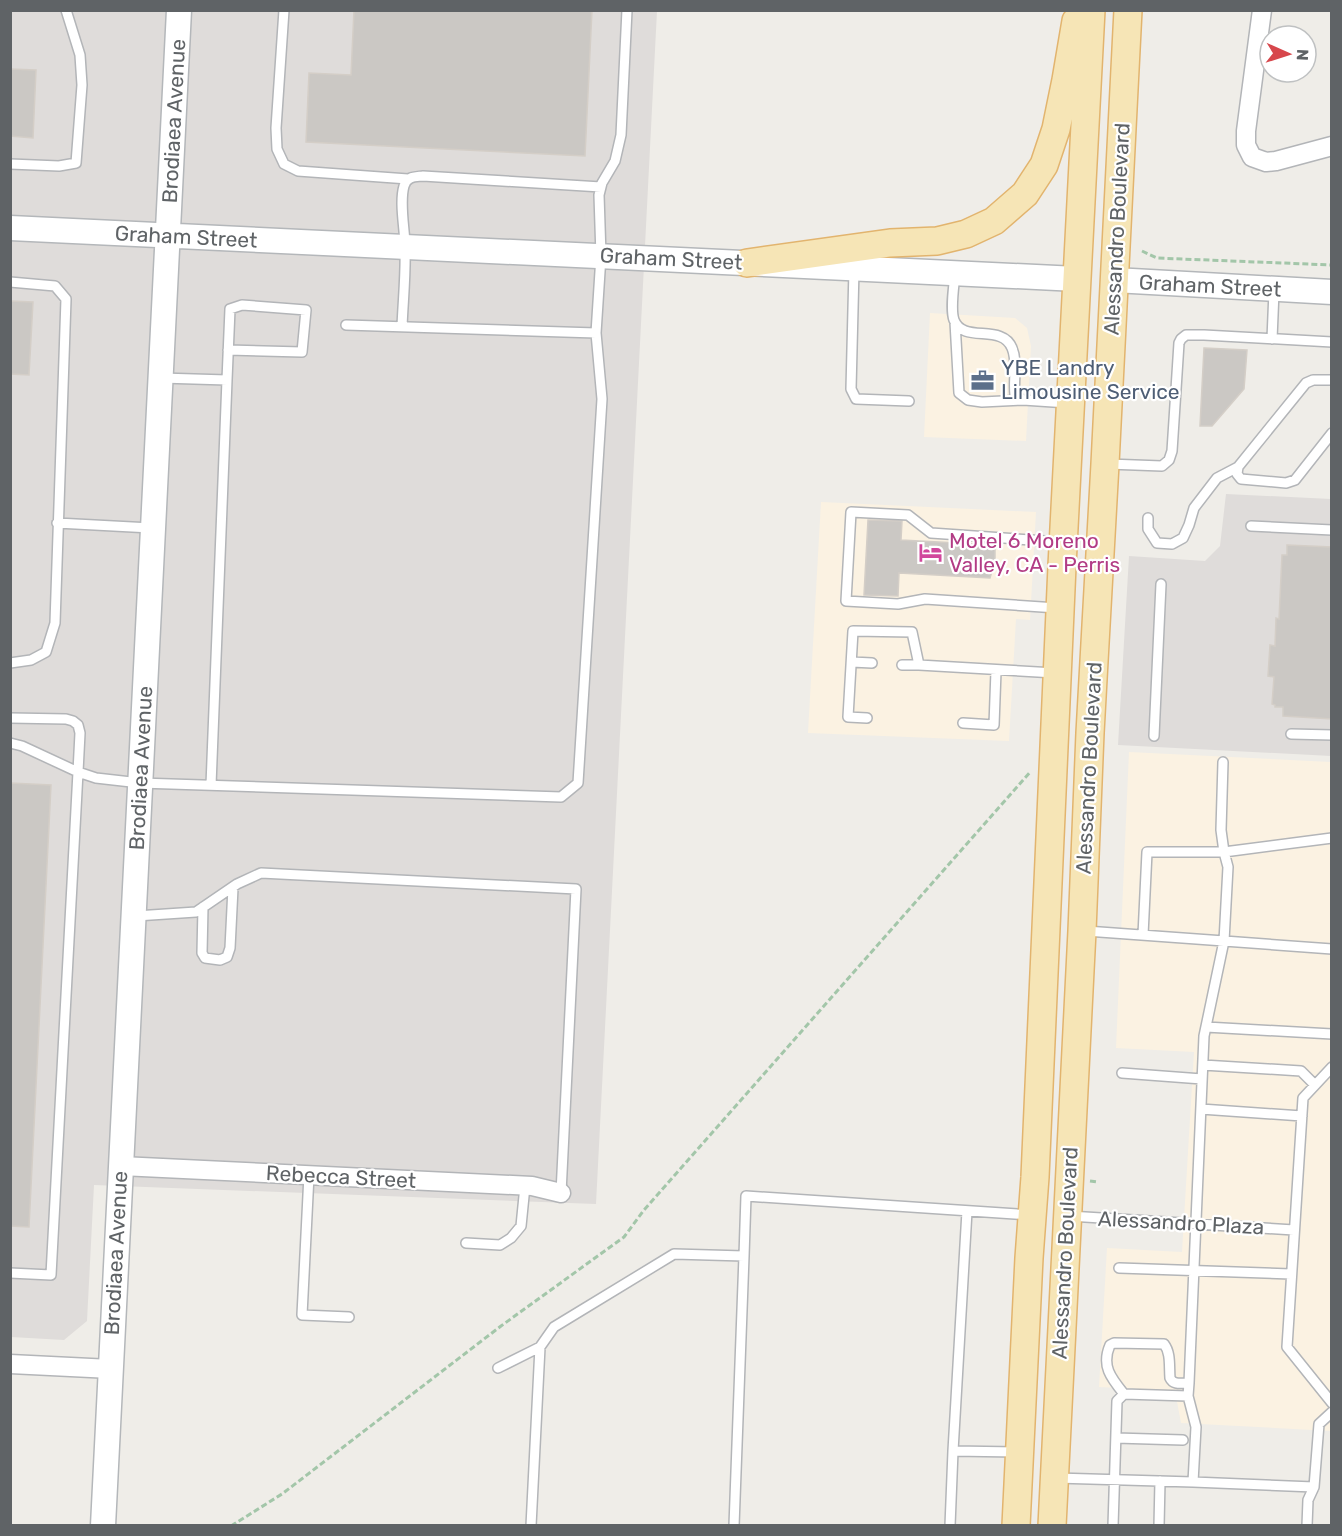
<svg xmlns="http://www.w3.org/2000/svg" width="1342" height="1536" font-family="Rubik,sans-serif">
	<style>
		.commercial { fill: #fbf2e2 }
		.industrial { fill: #dfdcda }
		.building { fill: #cbc8c4; stroke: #d4cec7; stroke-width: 1.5 }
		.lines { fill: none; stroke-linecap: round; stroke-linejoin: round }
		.lane-casing { stroke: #b3b5b8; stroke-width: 12 }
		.street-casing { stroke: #b3b5b8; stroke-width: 21 }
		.secondary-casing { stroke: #b4b7ba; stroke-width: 27 }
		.primary-casing { stroke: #e2b46e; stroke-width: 30 }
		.path { stroke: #a3c6a9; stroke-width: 3; stroke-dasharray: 6 3; stroke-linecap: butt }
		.lane { stroke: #fff; stroke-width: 9 }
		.street { stroke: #fff; stroke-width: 18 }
		.secondary { stroke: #fff; stroke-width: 24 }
		.primary { stroke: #f6e5b6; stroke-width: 27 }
		.labels { text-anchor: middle; stroke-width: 4.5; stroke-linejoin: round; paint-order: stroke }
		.street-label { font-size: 21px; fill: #5f6366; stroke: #fff }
		.service-label { font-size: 21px; fill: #4e5e75; stroke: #fff; text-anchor: start }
		.hotel-label { font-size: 21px; fill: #b23c85; stroke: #fff; text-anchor: start }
	</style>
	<rect width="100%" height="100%" fill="#efede8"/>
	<!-- commercial -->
	<path class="commercial" d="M930 313 1015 318 1027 328 1031 346 1026 441 924 437Z
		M821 502 1036 512 1030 620 1016 619 1009 741 808 733Z
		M1129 752 1331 762V1431L1181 1423 1175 1391 1099 1387 1107 1248 1182 1252 1194 1052 1116 1048Z"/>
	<!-- industrial -->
	<path class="industrial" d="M11 11H657L596 1204 94 1185 87 1321 64 1340 11 1337Z
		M1226 494 1331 499V756L1118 745 1129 556 1205 561 1220 546Z"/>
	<!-- building -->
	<path class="building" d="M354 10H592L585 156 306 142 309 73 351 75Z
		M10 69 36 70 33 138 10 136Z
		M10 301 33 302 29 375 10 374Z
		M1204 348 1247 350 1244 389 1212 426H1200Z
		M868 520 902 521 901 540 995 545V561L990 578 899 573 898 596 864 595Z
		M1287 545 1332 547V719L1283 716V707H1275V705L1272 704 1274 677 1268 676 1270 645 1275 646 1276 618 1279 619 1282 555H1287Z
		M10 783 51 785 29 1227 10 1226Z"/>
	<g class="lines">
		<defs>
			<path id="lane" d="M284 10 276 128 277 149 284 164 298 171 408 179
				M10 164 59 166 76 163 82 85 80 55 66 10
				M854 269 851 389 856 399 909 401
				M955 274C954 286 950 309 954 320 963 344 1002 323 1012 348 1018 362 1013 380 1015 395L1023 400 1068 403
				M10 282 55 286 66 299 55 623 46 652 31 660 10 663
				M955 322 959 393 968 400 982 402 1023 400
				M346 325 596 333 601 256 599 195 602 183 615 161 621 135 627 10
				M402 327C403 301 406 273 405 247 405 229 399 203 404 186 407 176 415 177 423 176L601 187
				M1272 339 1274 291
				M161 378 227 380 211 785
				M227 380 230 309 242 305 306 310 302 352 228 350
				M1108 464 1162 466 1169 460 1172 451 1179 343 1181 339 1186 335H1204L1332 342
				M1238 467 1237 474 1241 479 1286 483 1295 480 1332 433
				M1148 518V529L1157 543 1172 544 1183 538 1189 525 1194 508 1217 478 1238 467 1306 383 1313 380H1332
				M57 523 151 528
				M1251 526 1332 530
				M1057 608 925 599 898 604 846 601 851 512 908 515 931 533 1060 542
				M852 662 872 663
				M902 665H919
				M10 718 66 719 73 721 78 725 80 733 78 772 22 746 10 743
				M867 718 848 717 853 631 912 632 919 665 1055 673
				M963 723 994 725 996 671
				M1291 734 1332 735
				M1154 736 1161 584
				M1223 762 1221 830 1224 852 1228 867 1224 941 1332 949
				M203 907 202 953 205 958 220 960 227 957 230 948 233 888
				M136 916 196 912 237 884 261 873 576 889 561 1193
				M1143 935 1147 852H1224L1332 838
				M1206 1027 1332 1034
				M1203 1065 1301 1071 1315 1085
				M1332 1067 1303 1098 1287 1347 1332 1403
				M1122 1073 1202 1079
				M1201 1109 1302 1116
				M309 1175 302 1315 349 1317
				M1069 1216 1294 1230
				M466 1243 500 1245 511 1238 521 1226 525 1186
				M1119 1268 1291 1274
				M10 1273 51 1275 78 772 96 778 140 783 561 797 578 783 602 399 596 333
				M498 1368 540 1347 554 1327 674 1254 744 1256 746 1196 1031 1215
				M1124 1394C1111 1378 1101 1366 1110 1345L1114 1343 1164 1344C1171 1353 1169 1366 1170 1378 1173 1385 1181 1383 1189 1383
				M1116 1438 1183 1440
				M953 1451 1017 1452
				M1056 1478 1193 1482 1196 1427 1188 1396 1189 1383 1204 1036 1224 941 1086 931
				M1193 1482 1314 1487 1319 1424 1332 1412
				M531 1526 540 1347
				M734 1526 744 1256
				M950 1526 953 1451 967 1211
				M1113 1526 1117 1401 1124 1394 1188 1396
				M1159 1526 1160 1481
				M1307 1526 1308 1500 1314 1487"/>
			<path id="street" d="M1262 10 1246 131V145L1252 157 1266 162 1276 161 1332 146
				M121 1166 532 1186 561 1193
				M10 1364 111 1369"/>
			<path id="secondary" d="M10 228 1077 279
				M1114 280 1332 292
				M103 1526 179 10"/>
			<path id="primary" d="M747 263 890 243 937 241 966 234 994 221 1025 194 1044 165 1056 129 1066 80 1076 21
				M1016 1526 1029 1258 1035 1177 1062 566 1091 10
				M1052 1526 1082 931 1090 733 1105 464 1128 10"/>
		</defs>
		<!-- lane casing -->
		<use href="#lane" class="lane-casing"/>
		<!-- street casing -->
		<use href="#street" class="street-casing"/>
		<!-- secondary casing -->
		<use href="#secondary" class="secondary-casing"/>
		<!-- primary casing -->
		<use href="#primary" class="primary-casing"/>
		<!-- path -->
		<path class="path" d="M1142 251 1157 258 1332 265
			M1090 1181 1097 1182
			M231 1526 282 1494 501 1326 624 1237 644 1210 1031 771"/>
		<!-- lane -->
		<use href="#lane" class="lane"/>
		<!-- street -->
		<use href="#street" class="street"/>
		<!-- secondary -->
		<use href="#secondary" class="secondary"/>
		<!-- primary -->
		<use href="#primary" class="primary"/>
	</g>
	<!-- icons -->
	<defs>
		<symbol id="office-bare" viewBox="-9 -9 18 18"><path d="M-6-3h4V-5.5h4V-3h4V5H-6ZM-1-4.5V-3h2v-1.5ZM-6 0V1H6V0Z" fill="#5c6f8a" stroke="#fff" stroke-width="2.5" paint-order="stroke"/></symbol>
		<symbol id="hotel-bare" viewBox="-9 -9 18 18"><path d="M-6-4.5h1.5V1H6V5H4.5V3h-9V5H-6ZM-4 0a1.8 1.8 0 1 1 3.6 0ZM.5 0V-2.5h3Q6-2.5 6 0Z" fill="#d1479c" stroke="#fff" stroke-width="2.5" paint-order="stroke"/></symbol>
	</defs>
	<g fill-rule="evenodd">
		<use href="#office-bare" x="966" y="364" width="33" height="33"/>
		<use href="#hotel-bare" x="914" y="536" width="33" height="33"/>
	</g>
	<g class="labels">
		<!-- street labels -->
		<g class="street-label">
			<text transform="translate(174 121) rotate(-87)" y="7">Brodiaea Avenue</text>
			<text transform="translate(1117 229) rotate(-87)" y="7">Alessandro Boulevard</text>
			<text transform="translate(186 237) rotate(3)" y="7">Graham Street</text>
			<text transform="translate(671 259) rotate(3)" y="7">Graham Street</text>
			<text transform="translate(1210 286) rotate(3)" y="7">Graham Street</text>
			<text transform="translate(141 768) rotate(-87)" y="7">Brodiaea Avenue</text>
			<text transform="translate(1089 768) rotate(-87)" y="7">Alessandro Boulevard</text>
			<text transform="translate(341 1177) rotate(3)" y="7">Rebecca Street</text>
			<text transform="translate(1181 1223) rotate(3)" y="7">Alessandro Plaza</text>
			<text transform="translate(116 1253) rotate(-87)" y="7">Brodiaea Avenue</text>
			<text transform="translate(1065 1253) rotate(-87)" y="7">Alessandro Boulevard</text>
		</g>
		<!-- service labels -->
		<g class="service-label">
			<text x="1001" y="375">YBE Landry<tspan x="1001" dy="24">Limousine Service</tspan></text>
		</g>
		<!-- hotel labels -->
		<g class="hotel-label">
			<text x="949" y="548">Motel 6 Moreno<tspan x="949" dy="24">Valley, CA - Perris</tspan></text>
		</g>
	</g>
	<!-- border -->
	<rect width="1342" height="1536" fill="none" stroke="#5f6366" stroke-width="24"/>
	<!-- north arrow -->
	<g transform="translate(1288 54) rotate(93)"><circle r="28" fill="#ffffff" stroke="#bfc1c2" stroke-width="1.5"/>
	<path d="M0-4.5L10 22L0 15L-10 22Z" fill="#d7474c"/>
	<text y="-9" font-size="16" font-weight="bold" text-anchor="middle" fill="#5f6366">N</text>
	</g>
</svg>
